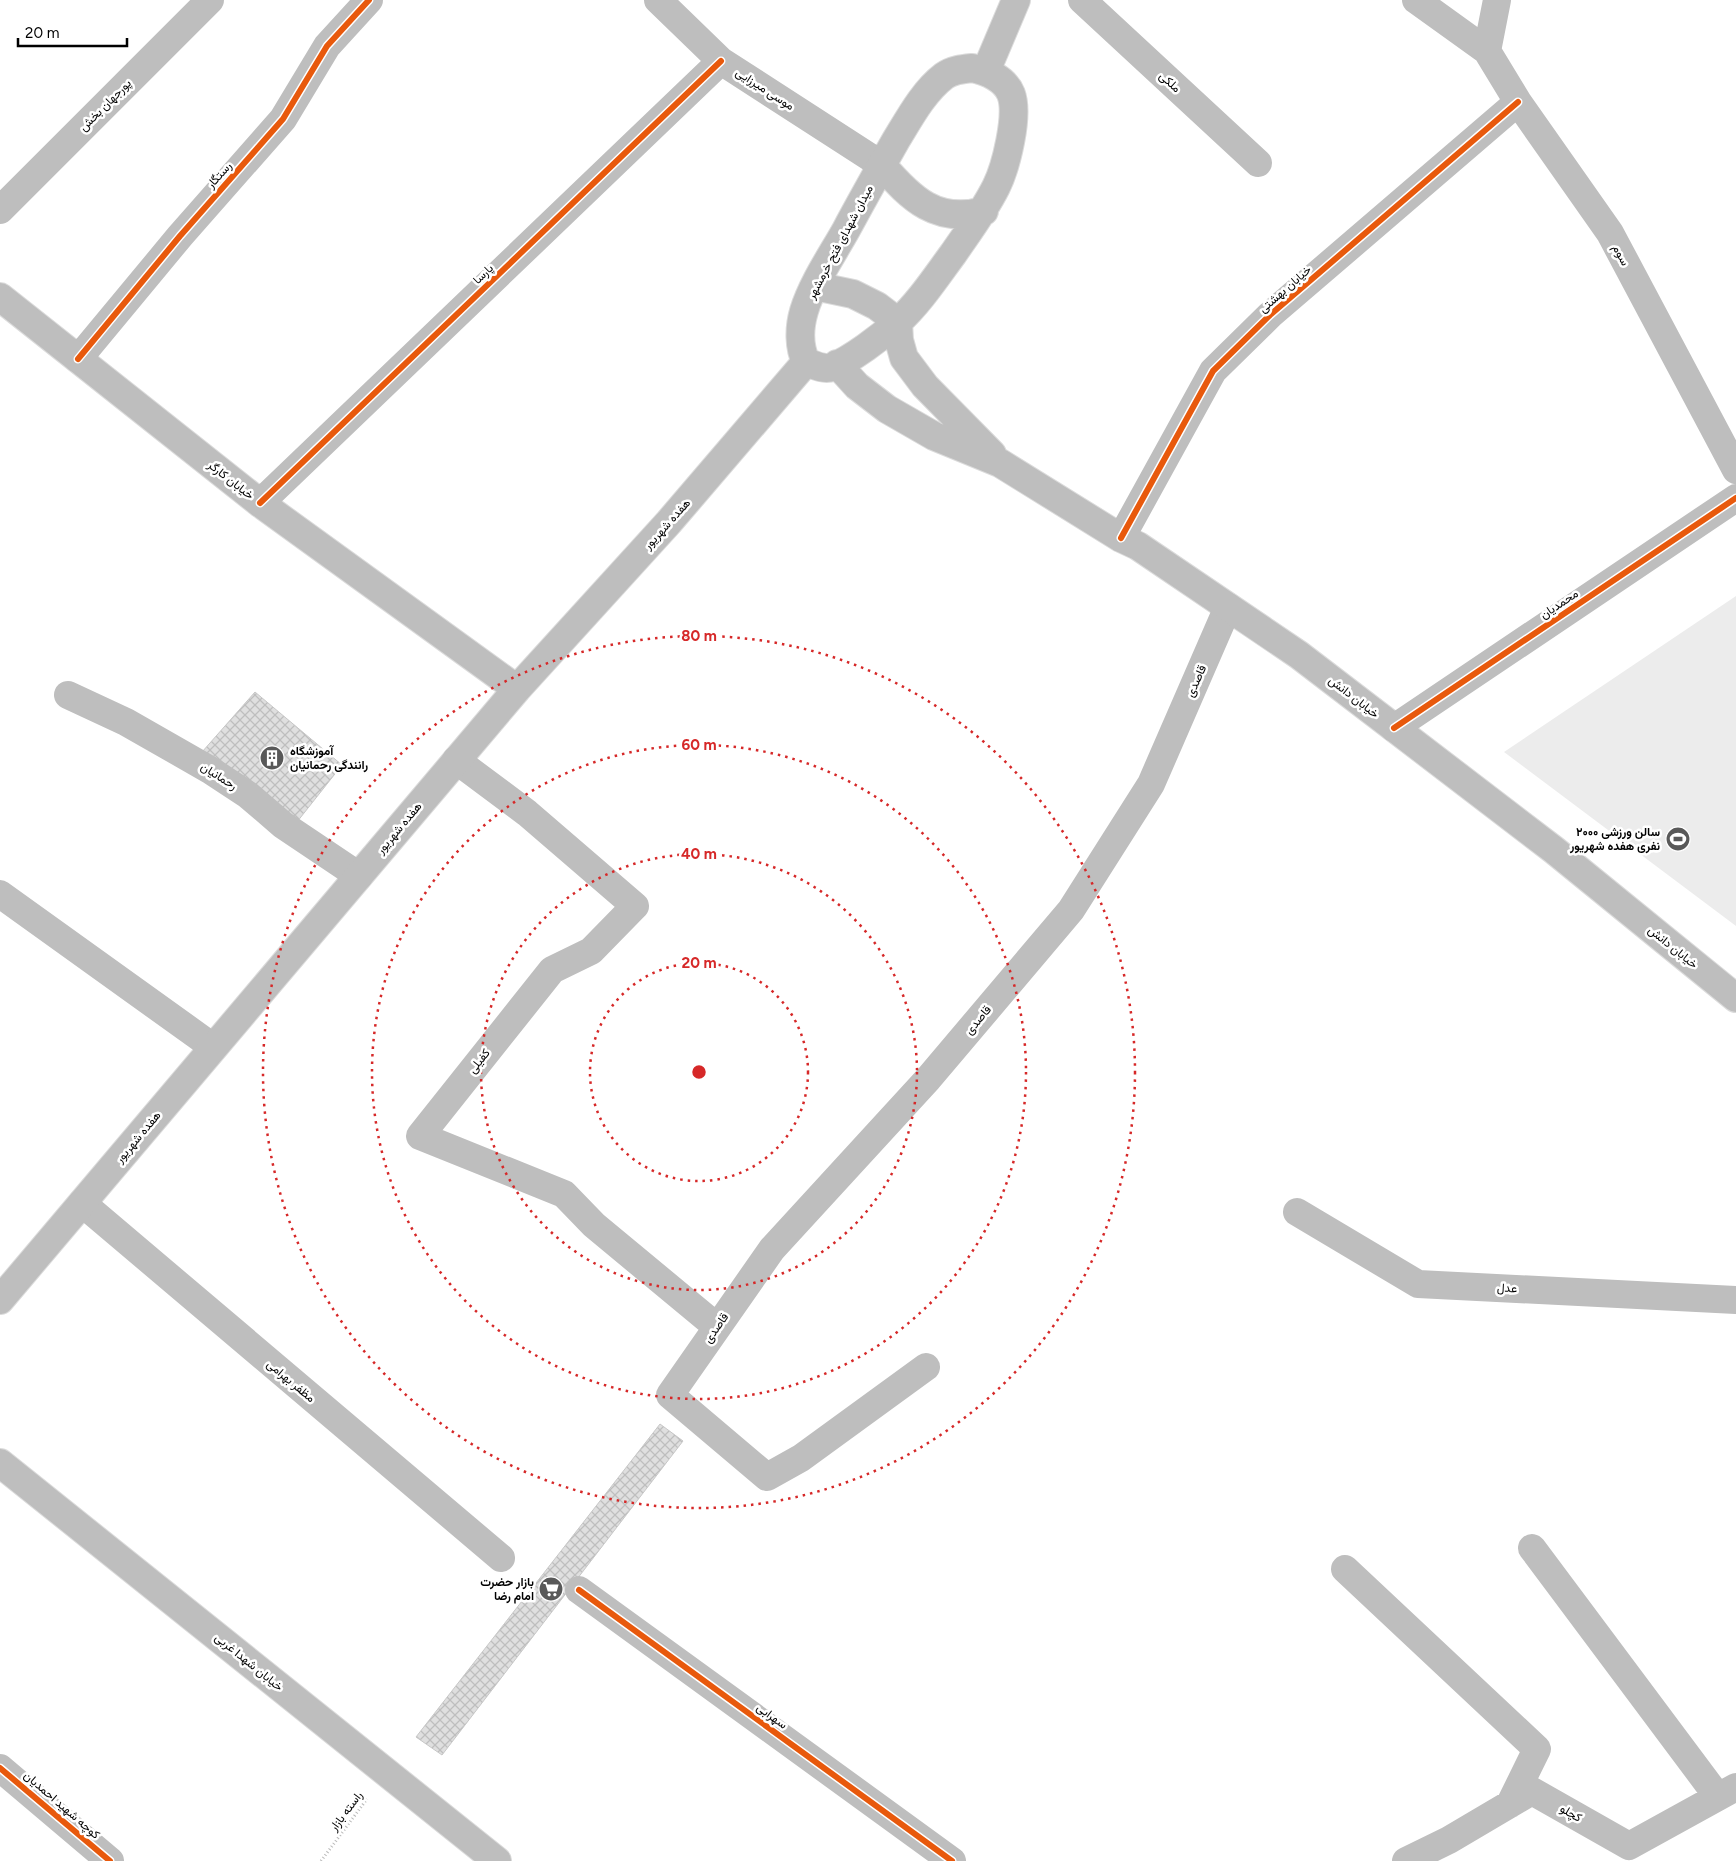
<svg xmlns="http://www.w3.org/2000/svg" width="1736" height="1861" font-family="Figtree,Vazirmatn,sans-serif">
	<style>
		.garden { fill: #ececec }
		.building { fill: url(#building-cross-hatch); stroke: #c7c7c7 }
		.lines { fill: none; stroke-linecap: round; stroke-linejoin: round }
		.major-casing { stroke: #dbdbdb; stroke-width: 30 }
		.path { stroke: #b9b9b9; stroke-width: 3; stroke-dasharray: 1 2.5; stroke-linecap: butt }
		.minor { stroke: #bebebe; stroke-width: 28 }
		.major { stroke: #bebebe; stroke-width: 28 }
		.cycleway-casing { stroke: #fff; stroke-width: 9 }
		.cycleway { stroke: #e8590c; stroke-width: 6 }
		.ring { fill: none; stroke: #d62828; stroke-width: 2.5; stroke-dasharray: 2.5 5 }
		.labels { text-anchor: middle; stroke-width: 5; stroke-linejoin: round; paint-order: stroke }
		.street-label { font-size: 12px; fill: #000; stroke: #fff }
		.poi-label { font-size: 12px; font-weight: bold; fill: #000; stroke: #fff; text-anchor: end }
		.centre { fill: #d62828; stroke: #fff; stroke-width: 2.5 }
		.ring-label { font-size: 15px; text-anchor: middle; font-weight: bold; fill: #d62828; stroke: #fff; stroke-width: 5; stroke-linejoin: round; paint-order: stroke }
	</style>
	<defs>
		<pattern id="building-cross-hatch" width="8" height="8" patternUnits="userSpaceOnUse" patternTransform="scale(1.25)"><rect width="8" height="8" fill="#dfdfdf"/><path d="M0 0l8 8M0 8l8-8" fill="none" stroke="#bebebe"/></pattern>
	</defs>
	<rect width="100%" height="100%" fill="#fff"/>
	<!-- garden -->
	<path class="garden" d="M1736 596V926L1504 752Z"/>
	<!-- building -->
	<path class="building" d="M255 692 342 765 293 827 202 752Z
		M660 1424 683 1441 442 1755 416 1737Z"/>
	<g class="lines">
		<defs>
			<path id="major" d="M972 68C987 71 1005 79 1011 94 1019 115 1006 167 996 187 984 211 968 232 953 254 936 277 919 303 898 322 882 336 851 360 832 367 824 370 814 365 806 362 799 347 799 328 804 311 812 284 832 255 846 230 862 200 879 170 896 140 909 119 923 92 944 76 952 70 962 69 972 68Z
				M986 71 1016 0
				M882 165C911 199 937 224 984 211
				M815 286 853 294 877 306 898 322 899 340 904 358 925 386 992 454
				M0 297 260 503 517 689
				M837 364 857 386 887 409 934 436 1000 463 1121 538 1138 546 1299 655 1554 850 1736 998
				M0 1300 517 689 669 522 806 362
				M0 1463 497 1861"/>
		</defs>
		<!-- major casing -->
		<use href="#major" class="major-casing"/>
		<!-- path -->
		<path class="path" d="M321 1861 367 1799"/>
		<!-- minor -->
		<path class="minor" d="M658 0 721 61 882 165
			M1082 0 1258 163
			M1416 0 1487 51 1518 102 1610 233 1736 470
			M1487 51 1497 0
			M0 210 210 0
			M78 359 180 236 283 119 327 46 369 0
			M260 503 721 61
			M1121 538 1213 371 1270 315 1518 102
			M68 695 126 722 210 770 248 795 283 825 359 876
			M1394 728 1736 498
			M456 760 527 813 635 906 591 951 552 970 420 1136 564 1194 594 1225 717 1327
			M0 894 213 1047
			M82 1203 501 1558
			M1297 1212 1418 1284 1736 1300
			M926 1367 801 1458 767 1477 670 1395 772 1249 928 1079 1071 910 1151 784 1228 607
			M1532 1548 1718 1797
			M1345 1569 1537 1749 1510 1804
			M579 1590 952 1861
			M0 1768 110 1861
			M1406 1861 1449 1840 1532 1791 1629 1846 1736 1787"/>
		<!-- major -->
		<use href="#major" class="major"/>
		<defs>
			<path id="cycleway" d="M78 359 180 236 283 119 327 46 369 0
				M260 503 721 61
				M1121 538 1213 371 1270 315 1518 102
				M1394 728 1736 498
				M579 1590 952 1861
				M0 1768 110 1861"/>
		</defs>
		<!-- cycleway casing -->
		<use href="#cycleway" class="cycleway-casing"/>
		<!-- cycleway -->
		<use href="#cycleway" class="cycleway"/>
	</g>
	<!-- distance rings -->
	<g class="ring">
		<circle cx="699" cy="1072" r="109"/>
		<circle cx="699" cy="1072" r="218"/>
		<circle cx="699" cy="1072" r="327"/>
		<circle cx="699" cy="1072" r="436"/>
	</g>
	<!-- icons -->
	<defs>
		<symbol id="building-disc" viewBox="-11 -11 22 22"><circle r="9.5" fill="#595959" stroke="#fff"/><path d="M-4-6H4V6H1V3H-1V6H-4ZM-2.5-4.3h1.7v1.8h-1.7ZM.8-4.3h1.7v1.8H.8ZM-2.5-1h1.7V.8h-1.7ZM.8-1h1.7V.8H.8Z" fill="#fff"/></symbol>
		<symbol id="stadium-disc" viewBox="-11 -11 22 22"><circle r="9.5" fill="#595959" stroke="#fff"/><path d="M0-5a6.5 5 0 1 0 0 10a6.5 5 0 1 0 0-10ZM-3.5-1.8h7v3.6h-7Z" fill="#fff"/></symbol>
		<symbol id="supermarket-disc" viewBox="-11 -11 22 22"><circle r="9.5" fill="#595959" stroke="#fff"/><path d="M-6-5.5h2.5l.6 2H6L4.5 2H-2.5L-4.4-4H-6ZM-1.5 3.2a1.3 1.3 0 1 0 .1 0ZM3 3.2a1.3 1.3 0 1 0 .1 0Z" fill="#fff"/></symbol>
	</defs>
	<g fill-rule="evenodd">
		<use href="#building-disc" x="258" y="744" width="28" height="28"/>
		<use href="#stadium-disc" x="1664" y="825" width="28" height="28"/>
		<use href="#supermarket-disc" x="537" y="1575" width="28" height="28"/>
	</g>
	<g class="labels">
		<!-- street labels -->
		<g class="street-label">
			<text transform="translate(1170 82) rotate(43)" y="4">ملکی</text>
			<text transform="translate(765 89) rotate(33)" y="4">موسی میرزایی</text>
			<text transform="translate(105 105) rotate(-45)" y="4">پورجهان بخش</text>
			<text transform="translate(219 175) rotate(-48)" y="4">رستگار</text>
			<text transform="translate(840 242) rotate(-62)" y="4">میدان شهدای فتح خرمشهر</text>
			<text transform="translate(1621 255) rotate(62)" y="4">سوم</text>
			<text transform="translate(483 274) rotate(-44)" y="4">پارسا</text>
			<text transform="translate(1285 289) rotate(-41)" y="4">خیابان بهشتی</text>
			<text transform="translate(231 480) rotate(38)" y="4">خیابان کارگر</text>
			<text transform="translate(667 524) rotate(-48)" y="4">هفده شهریور</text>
			<text transform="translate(1559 604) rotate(-34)" y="4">محمدیان</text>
			<text transform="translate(1196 681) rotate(-66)" y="4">قاصدی</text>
			<text transform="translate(1354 697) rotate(38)" y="4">خیابان دانش</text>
			<text transform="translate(219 776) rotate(32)" y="4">رحمانیان</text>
			<text transform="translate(399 828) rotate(-50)" y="4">هفده شهریور</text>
			<text transform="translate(1673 947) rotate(39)" y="4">خیابان دانش</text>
			<text transform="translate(978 1020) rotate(-50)" y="4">قاصدی</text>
			<text transform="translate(479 1061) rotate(-52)" y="4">کفیلی</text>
			<text transform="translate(138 1137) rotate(-50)" y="4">هفده شهریور</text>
			<text transform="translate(1507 1288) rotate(3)" y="4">عدل</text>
			<text transform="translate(716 1328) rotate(-55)" y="4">قاصدی</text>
			<text transform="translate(291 1381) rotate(40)" y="4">مظفر بهرامی</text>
			<text transform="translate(249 1662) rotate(39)" y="4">خیابان شهدا غربی</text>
			<text transform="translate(772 1716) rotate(36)" y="4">سهرابی</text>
			<text transform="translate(62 1805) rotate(41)" y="4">کوچه شهید احمدیان</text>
			<text transform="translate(346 1811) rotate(-53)" y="4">راسته بازار</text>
			<text transform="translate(1571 1813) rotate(30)" y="4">کچلو</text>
		</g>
		<!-- poi labels -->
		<g class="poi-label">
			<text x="290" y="755" text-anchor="start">آموزشگاه<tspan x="290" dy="14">رانندگی رحمانیان</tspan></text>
			<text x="1660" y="836">سالن ورزشی ۲۰۰۰<tspan x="1660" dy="14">نفری هفده شهریور</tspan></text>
			<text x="534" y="1586">بازار حضرت<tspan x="534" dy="14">امام رضا</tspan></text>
		</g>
	</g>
	<circle cx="699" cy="1072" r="8" class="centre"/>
	<g class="ring-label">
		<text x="699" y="641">80 m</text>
		<text x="699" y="750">60 m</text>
		<text x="699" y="859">40 m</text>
		<text x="699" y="968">20 m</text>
	</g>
	<!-- scale -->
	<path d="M18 38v8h109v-8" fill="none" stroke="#000000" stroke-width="2.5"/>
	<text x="25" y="38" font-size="15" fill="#000000" stroke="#ffffff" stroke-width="4" paint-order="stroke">20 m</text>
</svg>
